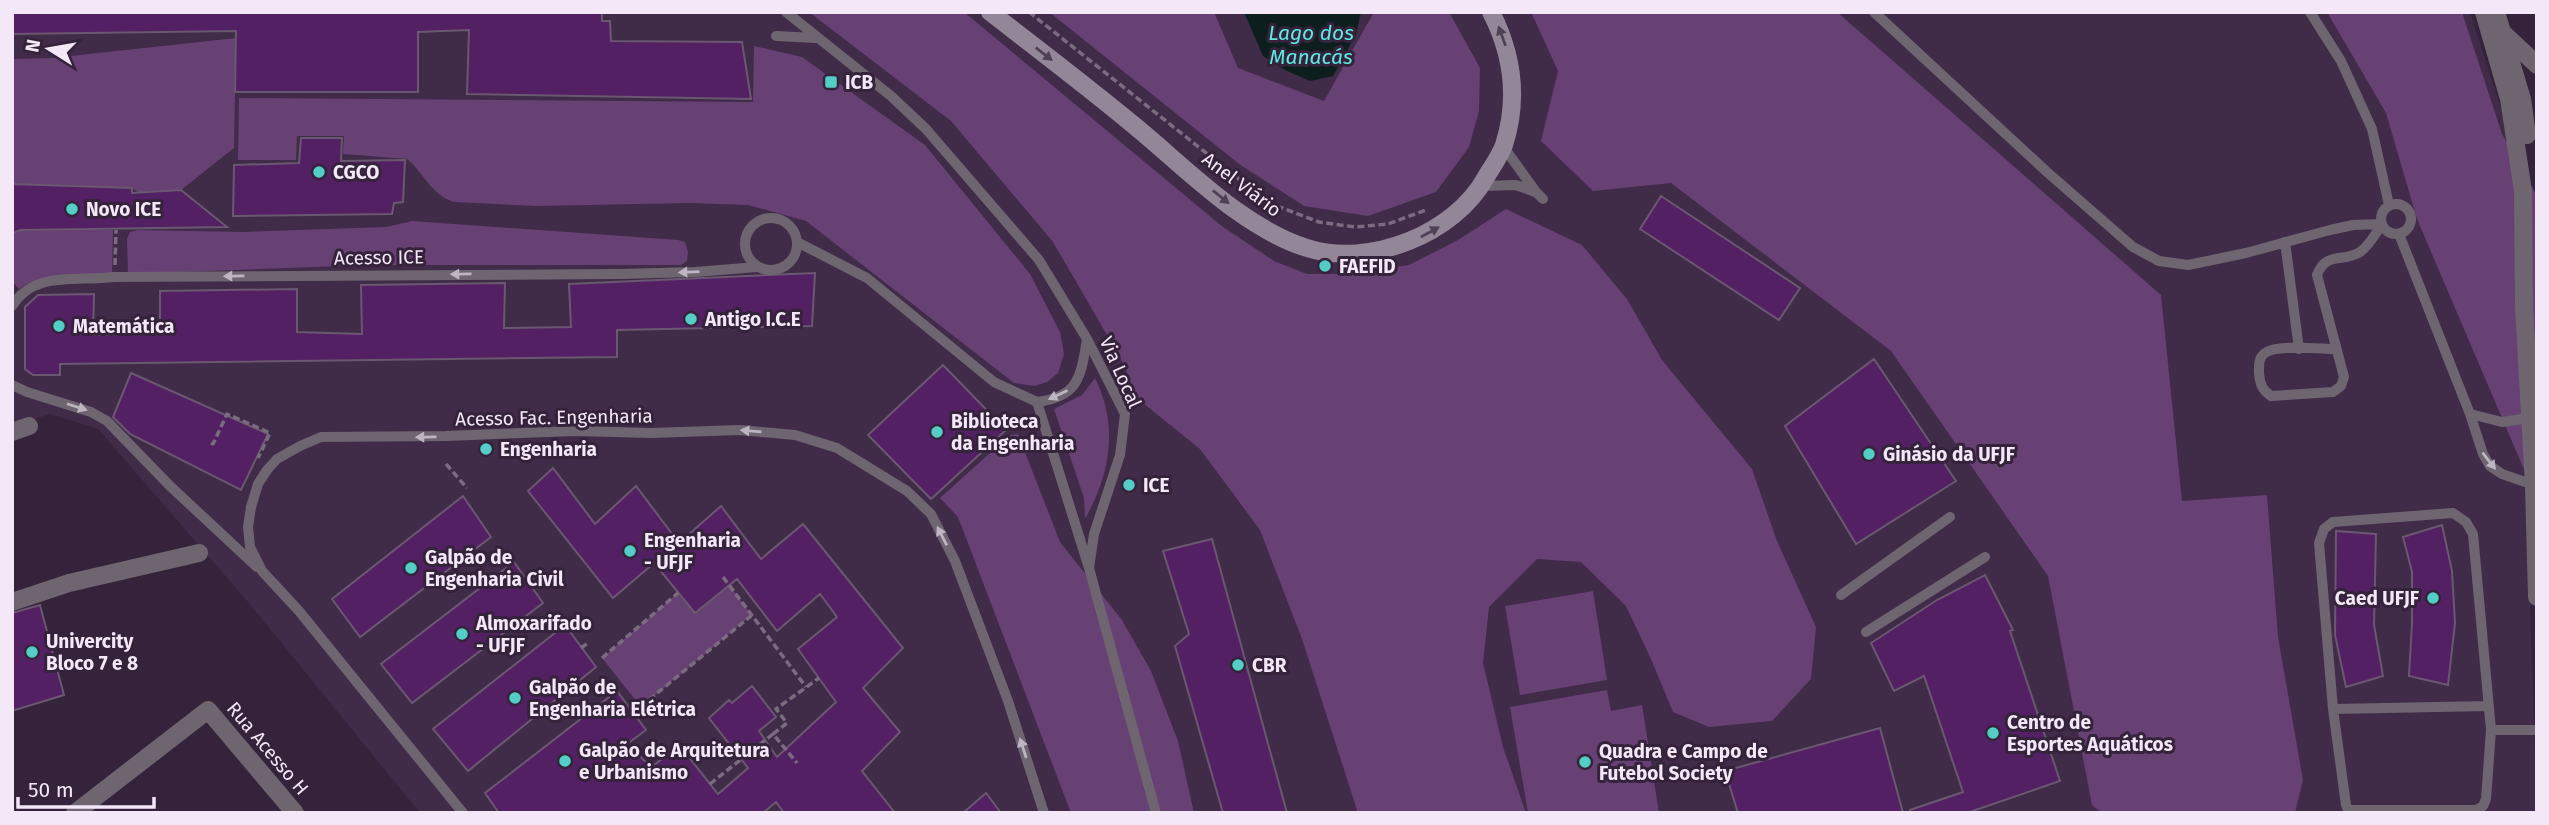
<svg xmlns="http://www.w3.org/2000/svg" width="2549" height="825" font-family="'Fira Sans',sans-serif">
	<style>
		.built { fill: #402b48 }
		.green { fill: #674074 }
		.water { fill: #0c1e1d }
		.building { fill: #542064; stroke: #6a5770; stroke-width: 2 }
		.lines { fill: none; stroke-linecap: round; stroke-linejoin: round }
		.path { stroke: #7b6b80; stroke-width: 3.5; stroke-dasharray: 7 3.5; stroke-linecap: butt }
		.service { stroke: #6e6571; stroke-width: 10 }
		.minor { stroke: #6e6571; stroke-width: 18 }
		.tertiary { stroke: #6e6571; stroke-width: 18 }
		.secondary { stroke: #948699; stroke-width: 18 }
		.oneway { fill: #514156 }
		.oneway2 { fill: #beb4c2 }
		.poi-dot { fill: #54cdc7; stroke: #34233a; stroke-width: 2.5 }
		.labels { text-anchor: middle; stroke-width: 6; stroke-linejoin: round; paint-order: stroke }
		.poi-label { font-size: 19px; font-weight: bold; fill: #f4e8f8; stroke: #34233a; text-anchor: start }
		.street-label { font-size: 19px; fill: #f4e8f8; stroke: #34233a }
		.water-label { font-size: 21px; font-style: italic; fill: #5deae3; stroke: #34233a }
	</style>
	<rect width="100%" height="100%" fill="#34233a"/>
	<!-- built -->
	<path class="built" d="M12 12H2470L2508 131 2519 283 2537 813H420L248 602 98 429 50 414 12 427Z"/>
	<!-- green -->
	<path class="green" d="M809 12H964L1223 227 1274 261 1307 274H1350L1409 265 1458 240 1506 209 1582 245 1627 299 1662 360 1752 469 1777 541 1816 627 1811 679 1772 721 1709 727 1673 712 1651 659 1626 606 1581 562 1537 559 1489 607 1483 663 1503 747 1526 813H1358L1302 639 1260 530 1200 449 1138 399 1121 359 1053 242 951 121Z
		M1049 12H1214L1238 68 1324 101 1374 12H1449L1480 68 1479 111 1469 147 1436 192 1368 216 1304 206 1239 164Z
		M1531 12H1837L2161 295 2182 501 2267 495 2278 637 2303 780 2295 813H2102L2092 805 2048 576 1891 351 1671 183 1593 191 1541 141 1558 71Z
		M2327 12H2462L2502 134 2537 196V500L2417 219 2386 113Z
		M236 38 234 148 181 190 139 193 132 188 13 184 12 59 52 58Z
		M754 46 802 57 925 145 1030 274 1060 332 1064 354 1058 373 1047 382 1034 386 1014 383 806 221 748 205 690 203 536 206 454 202C431 195 424 173 407 159L343 154 344 136H297L296 160H238L239 98 753 102Z
		M412 221 678 240 685 242 688 252 687 261 681 265H370L128 274 127 239 130 232 138 230 243 232 386 227Z
		M21 230H113L112 277C82 277 44 270 19 289L12 281V233Z
		M1095 378C1119 425 1110 475 1085 519L1084 498 1054 409 1082 395Z
		M1018 434 1060 542 1122 620 1151 671 1178 741 1194 813H1071L958 517 940 498 1010 435Z
		M723 577 752 615 641 707 602 658 678 593 695 613 720 593 713 584Z
		M1593 591 1607 680 1520 695 1505 606Z
		M1607 690 1611 711 1642 705 1659 813H1528L1510 707Z"/>
	<!-- water -->
	<path class="water" d="M1244 12H1361L1356 34 1333 76 1310 81 1285 70 1263 56Z"/>
	<!-- building -->
	<path class="building" d="M12 12H602V21H610L611 41 742 42 751 99 467 94 469 30 418 32V92H235L236 31 12 34Z
		M301 138H342L341 161 405 160 403 202 394 203 392 214 233 216 234 165 299 163Z
		M12 184 132 188V193L181 190 227 227 21 230 12 233Z
		M1661 196 1800 288 1779 320 1640 229Z
		M815 273 812 326 617 330V357L60 364V375H33L25 369V307L38 295 94 294 93 335 160 334V291L297 289V332L362 334 361 285 505 283 504 328 571 327 569 284Z
		M1874 359 1956 481 1856 544 1785 426Z
		M943 365 1006 430 931 499 868 435Z
		M131 373 268 434 241 490 130 434 113 417Z
		M553 468 595 524 636 486 679 543 721 506 761 559 803 524 903 648 863 688 900 732 862 771 895 813H784L776 802 763 813H499L485 793 617 691 646 730 627 744 651 767 680 746 718 794 748 768 709 718 729 700 732 703 752 686 776 717 759 731 777 757 836 702 798 649 837 617 820 594 777 631 737 579 695 613 654 563 613 598 528 491Z
		M463 496 491 537 360 637 332 599Z
		M2442 525 2452 571 2455 623 2448 685 2409 676 2412 623V572L2403 537Z
		M2336 531 2376 534 2374 625 2383 676 2346 687 2335 635Z
		M1212 539 1287 813H1223L1175 646 1189 634 1163 551Z
		M514 562 543 603 412 703 381 664Z
		M1985 575 2013 630 2010 631 2060 781 1967 813H1911L1910 810 1963 792 1924 676 1894 691 1871 643 1937 600Z
		M40 605 64 695 12 711V613Z
		M565 625 596 667 468 771 433 729Z
		M1880 728 1903 813H1738L1725 771Z
		M986 793 1001 813H963Z"/>
	<g class="lines">
		<!-- path -->
		<path class="path" d="M1029 12 1269 203 1319 222 1355 227 1388 224 1426 210
			M115 265 116 230
			M211 443 213 444 227 414 270 433 258 458
			M446 464 467 488
			M723 577 806 687
			M528 582 537 575
			M581 648 589 642
			M602 658 678 593
			M633 713 752 615
			M773 734 787 723 776 709 819 678
			M710 784 773 734 797 763"/>
		<!-- service -->
		<path class="service" d="M786 12 891 96 926 129 1039 260 1087 339 1125 414 1120 455 1094 534 1089 568
			M1874 12 2047 172 2133 247 2159 261 2188 265 2246 253 2330 230 2353 225 2382 224
			M2310 12 2341 61 2372 129 2389 205
			M776 36 816 38
			M1503 146 1536 192 1543 199
			M1482 186 1516 185 1535 192
			M2381 219a15 15 0 1 1 30 0a15 15 0 1 1-30 0Z
			M745 244a26 26 0 1 1 52 0a26 26 0 1 1-52 0Z
			M2399 234 2470 414 2483 454 2490 466 2502 474 2534 485
			M797 242 867 278 994 382 1037 402
			M2285 242 2299 349
			M12 306C34 270 78 282 114 277L621 274 695 272 757 267
			M1087 339C1081 376 1079 397 1037 402L1089 568 1156 813
			M2336 349C2321 349 2276 344 2265 353 2258 358 2259 366 2259 373 2260 384 2262 390 2271 396L2333 392 2341 386 2344 377 2317 275C2326 251 2343 263 2360 252 2369 246 2376 233 2382 224
			M12 385 27 392 91 412 107 421 170 486 257 567
			M2470 414 2502 422 2529 418
			M2453 513 2466 522 2473 534 2491 730 2486 799 2483 806 2476 810H2348L2346 805 2333 709 2319 543 2324 529 2333 522Z
			M1841 595 1950 517
			M1866 632 1985 557
			M2333 709 2489 706
			M2491 730H2537
			M463 813 299 611 262 571 250 547 248 527 251 507 258 484 267 470 277 459 300 446 321 437 446 436 575 431 651 433 740 430 795 435 837 448 907 491 931 514 955 561 1008 701 1044 813"/>
		<!-- minor -->
		<path class="minor" d="M12 432 29 426
			M12 602 69 583 199 553
			M75 813 208 710 295 813"/>
		<!-- tertiary -->
		<path class="tertiary" d="M2484 12 2509 99 2523 191 2524 307 2534 485 2537 597
			M2496 12 2522 99 2527 135
			M2504 34 2537 65"/>
		<!-- secondary -->
		<path class="secondary" d="M990 12C1039 50 1088 87 1136 127 1187 169 1243 228 1307 248 1369 268 1455 234 1486 177 1492 167 1500 156 1504 145 1519 98 1513 55 1491 12"/>
	</g>
	<!-- one-way arrows -->
	<defs><path id="oneway-solid" d="M-6-.8H1V-3.2L6.5 0L1 3.2V.8H-6Z" transform="scale(1.75)"/></defs>
	<g class="oneway">
		<use href="#oneway-solid" transform="translate(1502 36) rotate(-110)"/>
		<use href="#oneway-solid" transform="translate(1044 54) rotate(38)"/>
		<use href="#oneway-solid" transform="translate(1221 197) rotate(39)"/>
		<use href="#oneway-solid" transform="translate(1430 232) rotate(-29)"/>
	</g>
	<g class="oneway2">
		<use href="#oneway-solid" transform="translate(689 272) rotate(178)"/>
		<use href="#oneway-solid" transform="translate(461 274) rotate(179)"/>
		<use href="#oneway-solid" transform="translate(234 276) rotate(179)"/>
		<use href="#oneway-solid" transform="translate(1058 395) rotate(155)"/>
		<use href="#oneway-solid" transform="translate(77 407) rotate(18)"/>
		<use href="#oneway-solid" transform="translate(751 431) rotate(-175)"/>
		<use href="#oneway-solid" transform="translate(426 437) rotate(179)"/>
		<use href="#oneway-solid" transform="translate(2489 461) rotate(52)"/>
		<use href="#oneway-solid" transform="translate(942 536) rotate(-117)"/>
		<use href="#oneway-solid" transform="translate(1023 748) rotate(-108)"/>
	</g>
	<!-- markers -->
	<g class="poi-dot">
		<rect x="824" y="75" width="14" height="14" rx="3.5"/>
		<circle cx="319" cy="172" r="7"/>
		<circle cx="72" cy="209" r="7"/>
		<circle cx="1325" cy="266" r="7"/>
		<circle cx="691" cy="319" r="7"/>
		<circle cx="59" cy="326" r="7"/>
		<circle cx="937" cy="432" r="7"/>
		<circle cx="486" cy="449" r="7"/>
		<circle cx="1869" cy="454" r="7"/>
		<circle cx="1129" cy="485" r="7"/>
		<circle cx="630" cy="551" r="7"/>
		<circle cx="411" cy="568" r="7"/>
		<circle cx="2433" cy="598" r="7"/>
		<circle cx="462" cy="634" r="7"/>
		<circle cx="32" cy="652" r="7"/>
		<circle cx="1238" cy="665" r="7"/>
		<circle cx="515" cy="698" r="7"/>
		<circle cx="1993" cy="733" r="7"/>
		<circle cx="565" cy="761" r="7"/>
		<circle cx="1585" cy="762" r="7"/>
	</g>
	<g class="labels">
		<!-- poi labels -->
		<g class="poi-label">
			<text x="845" y="89">ICB</text>
			<text x="333" y="179">CGCO</text>
			<text x="86" y="216">Novo ICE</text>
			<text x="1339" y="273">FAEFID</text>
			<text x="705" y="326">Antigo I.C.E</text>
			<text x="73" y="333">Matemática</text>
			<text x="951" y="428">Biblioteca<tspan x="951" dy="22">da Engenharia</tspan></text>
			<text x="500" y="456">Engenharia</text>
			<text x="1883" y="461">Ginásio da UFJF</text>
			<text x="1143" y="492">ICE</text>
			<text x="644" y="547">Engenharia<tspan x="644" dy="22">- UFJF</tspan></text>
			<text x="425" y="564">Galpão de<tspan x="425" dy="22">Engenharia Civil</tspan></text>
			<text x="2419" y="605" text-anchor="end">Caed UFJF</text>
			<text x="476" y="630">Almoxarifado<tspan x="476" dy="22">- UFJF</tspan></text>
			<text x="46" y="648">Univercity<tspan x="46" dy="22">Bloco 7 e 8</tspan></text>
			<text x="1252" y="672">CBR</text>
			<text x="529" y="694">Galpão de<tspan x="529" dy="22">Engenharia Elétrica</tspan></text>
			<text x="2007" y="729">Centro de<tspan x="2007" dy="22">Esportes Aquáticos</tspan></text>
			<text x="579" y="757">Galpão de Arquitetura<tspan x="579" dy="22">e Urbanismo</tspan></text>
			<text x="1599" y="758">Quadra e Campo de<tspan x="1599" dy="22">Futebol Society</tspan></text>
		</g>
		<!-- street labels -->
		<g class="street-label">
			<text transform="translate(1242 184) rotate(37)" y="7">Anel Viário</text>
			<text transform="translate(379 257) rotate(-1)" y="7">Acesso ICE</text>
			<text transform="translate(1121 372) rotate(66)" y="7">Via Local</text>
			<text transform="translate(554 417) rotate(-1)" y="7">Acesso Fac. Engenharia</text>
			<text transform="translate(268 748) rotate(50)" y="7">Rua Acesso H</text>
		</g>
		<!-- water labels -->
		<g class="water-label">
			<text x="1311" y="40">Lago dos<tspan x="1311" dy="24">Manacás</tspan></text>
		</g>
	</g>
	<!-- border -->
	<rect width="2549" height="825" fill="none" stroke="#f4e8f8" stroke-width="28"/>
	<!-- north arrow -->
	<g transform="translate(49 49) rotate(281)" stroke="#34233a" stroke-width="5" paint-order="stroke">
	<path d="M0-5L12 26L0 18L-12 26Z" fill="#f4e8f8"/>
	<text y="-10" font-size="19" font-weight="bold" text-anchor="middle" fill="#f4e8f8">N</text>
	</g>
	<!-- scale -->
	<path d="M18 797v10h136v-10" fill="none" stroke="#f4e8f8" stroke-width="3.5"/>
	<text x="28" y="797" font-size="21" fill="#f4e8f8" stroke="#34233a" stroke-width="5" paint-order="stroke">50 m</text>
</svg>
